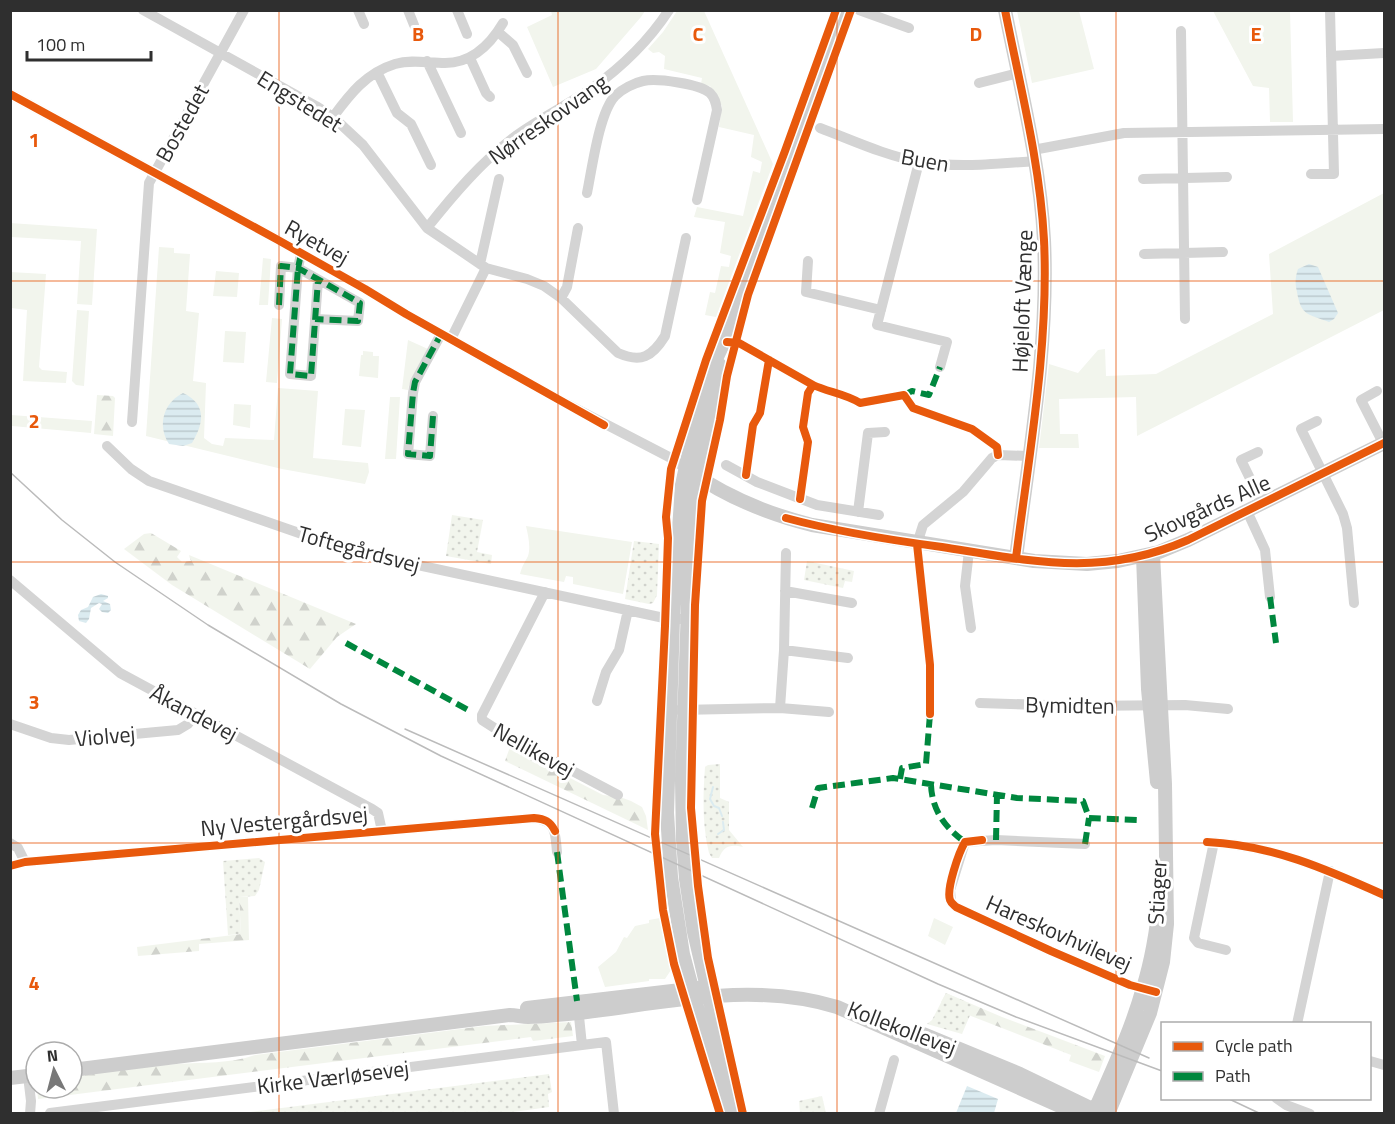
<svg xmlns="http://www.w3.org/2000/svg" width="1395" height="1124" font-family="'Titillium Web',sans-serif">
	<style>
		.grass { fill: #f2f5ed }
		.forest { fill: url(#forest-firs) }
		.park { fill: url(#park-dots) }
		.water { fill: url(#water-rules) }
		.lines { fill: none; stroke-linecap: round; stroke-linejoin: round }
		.stream { stroke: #dbebf0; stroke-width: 2 }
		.street { stroke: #d4d4d4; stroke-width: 10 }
		.secondary { stroke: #cdcdcd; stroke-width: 14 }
		.tram { stroke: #bbb; stroke-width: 1.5 }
		.quiet { stroke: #00873e; stroke-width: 6; stroke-dasharray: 12 6; stroke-linecap: butt }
		.cycleway-casing { stroke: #fff; stroke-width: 11 }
		.cycleway { stroke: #e8590c; stroke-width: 8 }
		.grid { fill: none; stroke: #e8590c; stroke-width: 1.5; stroke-opacity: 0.55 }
		.labels { text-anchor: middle; stroke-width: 6; stroke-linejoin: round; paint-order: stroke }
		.street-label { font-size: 22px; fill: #2f2f2f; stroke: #fff }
		.grid-label { font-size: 20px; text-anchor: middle; font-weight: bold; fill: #e8590c; stroke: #fff; stroke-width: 6; stroke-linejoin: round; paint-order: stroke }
	</style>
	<defs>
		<pattern id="forest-firs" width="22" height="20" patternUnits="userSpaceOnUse" patternTransform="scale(1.5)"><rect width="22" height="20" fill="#f2f5ed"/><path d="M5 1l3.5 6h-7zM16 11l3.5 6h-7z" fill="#d0d2cc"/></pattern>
		<pattern id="park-dots" width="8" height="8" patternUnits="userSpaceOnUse" patternTransform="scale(1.5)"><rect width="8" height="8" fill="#f2f5ed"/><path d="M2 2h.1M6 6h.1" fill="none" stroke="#d0d2cc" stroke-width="1.8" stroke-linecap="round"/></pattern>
		<pattern id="water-rules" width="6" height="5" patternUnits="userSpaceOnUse" patternTransform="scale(1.5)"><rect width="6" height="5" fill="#dbebf0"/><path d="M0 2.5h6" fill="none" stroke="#bccace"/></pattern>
	</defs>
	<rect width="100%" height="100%" fill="#fff"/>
	<!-- grass -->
	<path class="grass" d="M631 10 632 12 645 11 641 17 596 69 553 87 527 27 552 15 551 11Z
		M677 11H704L773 164 716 317 705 315 710 292 715 293 721 266 729 267 731 256 720 253 725 222 694 217 697 207 743 216 753 171 760 173 762 162 751 157 754 135 719 127 722 106 710 86 701 84 702 78 664 69 665 56 659 52 653 53 648 49 663 32Z
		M1017 11H1079L1094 69 1032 83Z
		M1213 11H1290L1293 122H1270L1269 88 1253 86Z
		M1384 193V310L1137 436 1136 397 1059 399 1060 434H1078L1079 448H1039L1049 364 1078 373 1098 350 1105 349 1106 376 1156 374 1273 314 1269 254Z
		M10 223 97 229 92 305 77 304 81 241 11 237Z
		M159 247 174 248V253L190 254 186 311 199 313 193 381 206 383 204 438 212 444 223 446 225 438 274 440 278 388 318 391 313 458 368 463 369 472 365 484 282 469 146 436Z
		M263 258 271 259 268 305H259Z
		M216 271 239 273 237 297 213 296Z
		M10 272 46 274 39 367 42 370 67 372 66 383 23 381 27 310 11 308Z
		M77 310 89 311 84 386 76 385 72 381Z
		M272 318 282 319 277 383 266 382Z
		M225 331 246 332 244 363 223 362Z
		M408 340 428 349 409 385 408 390 402 389Z
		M363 351 373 352V356H379L378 378 359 376 361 355H363Z
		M390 397H400L396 459H385Z
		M234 404 251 405 250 428 233 425Z
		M345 409 365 410 361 447 342 445Z
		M11 415 92 421 91 433 12 426Z
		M526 526 632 542 623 594 573 584V577L566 576 564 582 520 574C522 566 525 562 528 556 531 547 528 535 526 526Z
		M660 918 671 970 665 979H649V981L605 987 598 967 616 952 624 937 627 938 635 926 649 923V920Z
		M934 918 953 927 945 945 928 936Z"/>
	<!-- forest -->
	<path class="forest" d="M97 395 113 396 115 398 113 436 94 434Z
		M151 533 181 551 177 557 182 562 191 561 189 555 356 624 337 637 310 669 172 585 124 549 144 534Z
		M510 747 603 795 620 797 631 801 642 807 646 816 648 830 505 761Z
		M239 897H248L249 940 199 944V951L138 956 137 947 241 934Z
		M946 993 1002 1017 1105 1056 1099 1072 1069 1061 1071 1055 971 1016 941 1002Z
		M571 1022 573 1036 533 1041 531 1037 38 1099 37 1088H72V1077C107 1072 142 1066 177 1064 204 1062 229 1064 255 1055L484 1026Z"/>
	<!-- park -->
	<path class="park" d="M452 515 483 520 477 552 492 555 491 564 446 556Z
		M634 541 659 544 657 595 653 603 649 604 625 599Z
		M807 561 854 571 852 582 845 581 843 588 804 580Z
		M720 764V798L729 802V830L743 847C730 844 724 846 719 858H712L709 853C702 825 703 796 705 767L708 765Z
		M259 858 265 862 259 890 255 896 239 897 241 934 228 935 223 861Z
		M946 993 974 1006 962 1034 927 1024 932 1020Z
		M549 1074 552 1092 548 1094 549 1107 506 1113H243Z
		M822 1096 826 1113H800L799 1101Z"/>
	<!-- water -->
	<path class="water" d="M1309 264 1318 267 1338 313 1334 319 1329 322C1308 314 1301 316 1297 292 1295 283 1295 278 1298 269Z
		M183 393C207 404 204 423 192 443L183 446 169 444C157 426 163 403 183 393Z
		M101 594 108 596V598L103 601 110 604 111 610 108 613 102 612 99 609 102 604 99 603 91 608 89 619 86 623 79 621 78 615 81 610 88 607 93 597Z
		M967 1086 998 1099 994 1113H956Z"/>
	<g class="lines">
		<!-- stream -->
		<path class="stream" d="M713 787 710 799 714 806 719 808 722 816
			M718 834 724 830 723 822"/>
		<!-- street -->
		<path class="street" d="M143 10 316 106 333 117 363 145 427 228 486 268 527 279 544 286 561 298 618 353C641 363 652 357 665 336L686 238
			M358 10 364 24
			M408 10 414 25
			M457 10 467 34
			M859 10 909 28
			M1181 31 1185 319
			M498 32 513 45 527 73
			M1331 56 1384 53
			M470 58 486 93 490 97
			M427 61 461 133
			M377 72 397 113 411 124 431 165
			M979 83 1018 73
			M10 94 278 240 365 289 406 314 563 402 669 457 684 467
			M333 117C350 94 366 73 395 64 411 59 428 63 445 63 471 63 490 45 503 23
			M820 128C852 140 886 156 920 162 959 168 996 164 1035 161
			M1033 150 1124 133 1384 129
			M919 162 877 325 947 342 940 367
			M1311 174H1334L1330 10
			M1143 179 1227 177
			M587 193C592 169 599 113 615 96 622 89 634 83 643 81 657 78 700 84 710 93 715 98 716 103 717 110L697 200
			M427 228C454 194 482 161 517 135 541 118 567 105 591 89 622 67 648 42 669 10
			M301 254 298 268 290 374 311 376 318 280
			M1144 254 1223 252
			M808 261 806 292 881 310
			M480 264 499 179
			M561 298 567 287 578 228
			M279 305 281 266 298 268 360 303 358 321 315 319
			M451 339 486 268
			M1377 391 1361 400 1383 443
			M433 416 430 456 408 454 413 393 415 382 441 334
			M1317 421 1301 429 1343 514 1347 528 1354 603
			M132 422 149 183 244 10
			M107 446 131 469 149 481 348 550 664 618 681 619
			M1258 452 1241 460 1262 503
			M726 465 757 482 817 505 879 515
			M1247 511 1265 550 1270 597
			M858 512 868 433 885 432
			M917 544 923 525 963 492 992 458 998 455 1028 456
			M969 551 965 586 971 628
			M10 580 120 673 372 809 378 813 382 831
			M785 591 852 603
			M545 592 482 715V720L510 738 618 795
			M784 650 848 658
			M597 701 606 672 619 650 628 610
			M980 703 1076 706 1185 705 1228 709
			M780 708 784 650 786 553
			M679 710 780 708 829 712
			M10 724 51 738 69 740 178 730 188 724 196 714
			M1207 842C1272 845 1326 869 1384 895
			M1214 842 1194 938 1198 943 1226 950
			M10 843 18 848 25 862
			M1085 844 996 840 965 842 950 890 951 902 956 907 1051 951 1130 985 1150 990
			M10 866 25 862 534 818C557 821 555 833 557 852
			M1297 1024 1330 871
			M582 1045 606 1042 614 1114
			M1370 1061 1384 1065
			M28 1076 31 1101 30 1114
			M1276 1098 1286 1105 1310 1114
			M50 1113 582 1045 578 1007
			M879 1114 894 1060"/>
		<!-- secondary -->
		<path class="secondary" d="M1005 10C1020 86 1040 163 1044 240 1049 346 1029 454 1016 558
			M720 365 694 491 691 518 682 781 683 840 686 879 694 932 730 1086 732 1108
			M690 471C726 497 769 514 812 525L1034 561 1087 564 1118 561 1159 552 1188 540 1384 443
			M1143 556 1148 689 1157 782
			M527 1008 698 988
			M923 1034 1020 1074 1103 1114
			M72 1070 510 1015C516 1015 522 1017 528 1017 545 1017 562 1014 579 1013 664 1003 752 981 837 1007L1078 1114
			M10 1078 36 1075
			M730 1114 713 1067 683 954 671 877 667 813 673 619 682 485 698 410 709 374 724 342 844 10
			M1093 1114C1111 1073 1131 1031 1143 988 1152 959 1157 928 1160 897
			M1108 1114 1150 1013 1163 962 1167 924 1165 784 1153 554"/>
		<!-- tram -->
		<path class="tram" d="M10 472 62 520 115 562 208 625 341 704 441 756 938 984 1016 1017 1162 1071
			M405 729 1149 1058
			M1227 1098 1261 1114"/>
		<!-- quiet -->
		<path class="quiet" d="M301 254 298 268 290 374 311 376 318 280
			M279 305 281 266 298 268 360 303 358 321 315 319
			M904 395 912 391 929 395 940 367
			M433 416 430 456 408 454 413 393 415 382 441 334
			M1270 597 1276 643
			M346 643 472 712
			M900 779 902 768 926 764 930 714
			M931 785C932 810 945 828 965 842
			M812 808 818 788 893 778 1017 798 1083 801 1089 818 1138 820
			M996 840 997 794
			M1085 844 1089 818
			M557 852 577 1001"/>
		<defs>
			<path id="cycleway" d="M1005 10C1020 86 1040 163 1044 240 1049 346 1029 454 1016 558
				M10 94 278 240 365 289 406 314 604 425
				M727 342 739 343 813 385C828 392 846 394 860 403L904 395 913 408 972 429 997 447 998 455
				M746 475 753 425 760 413 769 360
				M800 499 808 442 803 427 808 393 813 385
				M786 518C837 532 890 540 942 547 1031 561 1101 578 1188 540L1384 443
				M917 544 930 665V714
				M982 840 965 842C959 852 946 889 950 900 951 903 954 905 956 907L1051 951 1130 985 1156 992
				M1207 842C1272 845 1326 869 1384 895
				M10 866 25 862 534 818C545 819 550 821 555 831
				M720 1114 674 964 663 910 655 834 665 626 668 538 666 517 671 469 706 360 785 151 836 10
				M743 1114 708 958 698 886 691 808 695 605 702 501 720 420 727 376 748 295 851 10"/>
		</defs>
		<!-- cycleway casing -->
		<use href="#cycleway" class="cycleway-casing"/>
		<!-- cycleway -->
		<use href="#cycleway" class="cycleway"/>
	</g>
	<!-- grid -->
	<path class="grid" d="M279 10V1114M558 10V1114M837 10V1114M1116 10V1114M10 281H1384M10 562H1384M10 843H1384"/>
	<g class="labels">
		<!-- street labels -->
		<g class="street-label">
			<text transform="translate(300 101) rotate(32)" y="8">Engstedet</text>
			<text transform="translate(548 119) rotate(-35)" y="8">Nørreskovvang</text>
			<text transform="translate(182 123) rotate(-61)" y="8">Bostedet</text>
			<text transform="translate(925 160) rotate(10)" y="8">Buen</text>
			<text transform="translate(317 242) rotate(29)" y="8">Ryetvej</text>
			<text transform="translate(1022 301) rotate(-88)" y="8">Højeloft Vænge</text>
			<text transform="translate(1207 508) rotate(-24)" y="8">Skovgårds Alle</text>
			<text transform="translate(359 549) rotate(15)" y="8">Toftegårdsvej</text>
			<text transform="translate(1070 705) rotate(1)" y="8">Bymidten</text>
			<text transform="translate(194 713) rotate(28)" y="8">Åkandevej</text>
			<text transform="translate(105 736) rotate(-5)" y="8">Violvej</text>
			<text transform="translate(534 750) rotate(29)" y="8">Nellikevej</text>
			<text transform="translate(284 821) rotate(-5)" y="8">Ny Vestergårdsvej</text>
			<text transform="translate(1157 892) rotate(-87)" y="8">Stiager</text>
			<text transform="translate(1059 933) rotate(24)" y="8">Hareskovhvilevej</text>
			<text transform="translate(902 1028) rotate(21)" y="8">Kollekollevej</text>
			<text transform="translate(333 1077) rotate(-7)" y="8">Kirke Værløsevej</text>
		</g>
	</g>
	<g class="grid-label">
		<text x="418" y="41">B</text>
		<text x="698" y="41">C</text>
		<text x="976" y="41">D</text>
		<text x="1256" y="41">E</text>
		<text x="34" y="147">1</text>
		<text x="34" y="428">2</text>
		<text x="34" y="709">3</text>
		<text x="34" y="990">4</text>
	</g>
	<!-- border -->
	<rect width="1395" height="1124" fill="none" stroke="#2f2f2f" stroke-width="24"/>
	<!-- legend -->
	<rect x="1161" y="1022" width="210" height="78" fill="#ffffff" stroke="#acacac" stroke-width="1.5"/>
	<rect x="1173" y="1042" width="30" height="9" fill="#e8590c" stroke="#acacac" stroke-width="1.5"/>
	<text x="1215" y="1052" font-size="18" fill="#2f2f2f">Cycle path</text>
	<rect x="1173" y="1072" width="30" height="9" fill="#00873e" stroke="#acacac" stroke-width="1.5"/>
	<text x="1215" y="1082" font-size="18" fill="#2f2f2f">Path</text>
	<!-- north arrow -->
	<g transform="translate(54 1070) rotate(354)"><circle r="28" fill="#ffffff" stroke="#acacac" stroke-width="1.5"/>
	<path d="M0-4.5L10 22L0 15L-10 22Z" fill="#787878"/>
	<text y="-9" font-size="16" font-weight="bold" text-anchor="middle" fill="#2f2f2f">N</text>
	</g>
	<!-- scale -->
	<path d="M27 51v9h124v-9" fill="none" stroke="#2f2f2f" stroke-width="3"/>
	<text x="36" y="51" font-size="18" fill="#2f2f2f" stroke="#ffffff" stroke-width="4.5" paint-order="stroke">100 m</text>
</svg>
